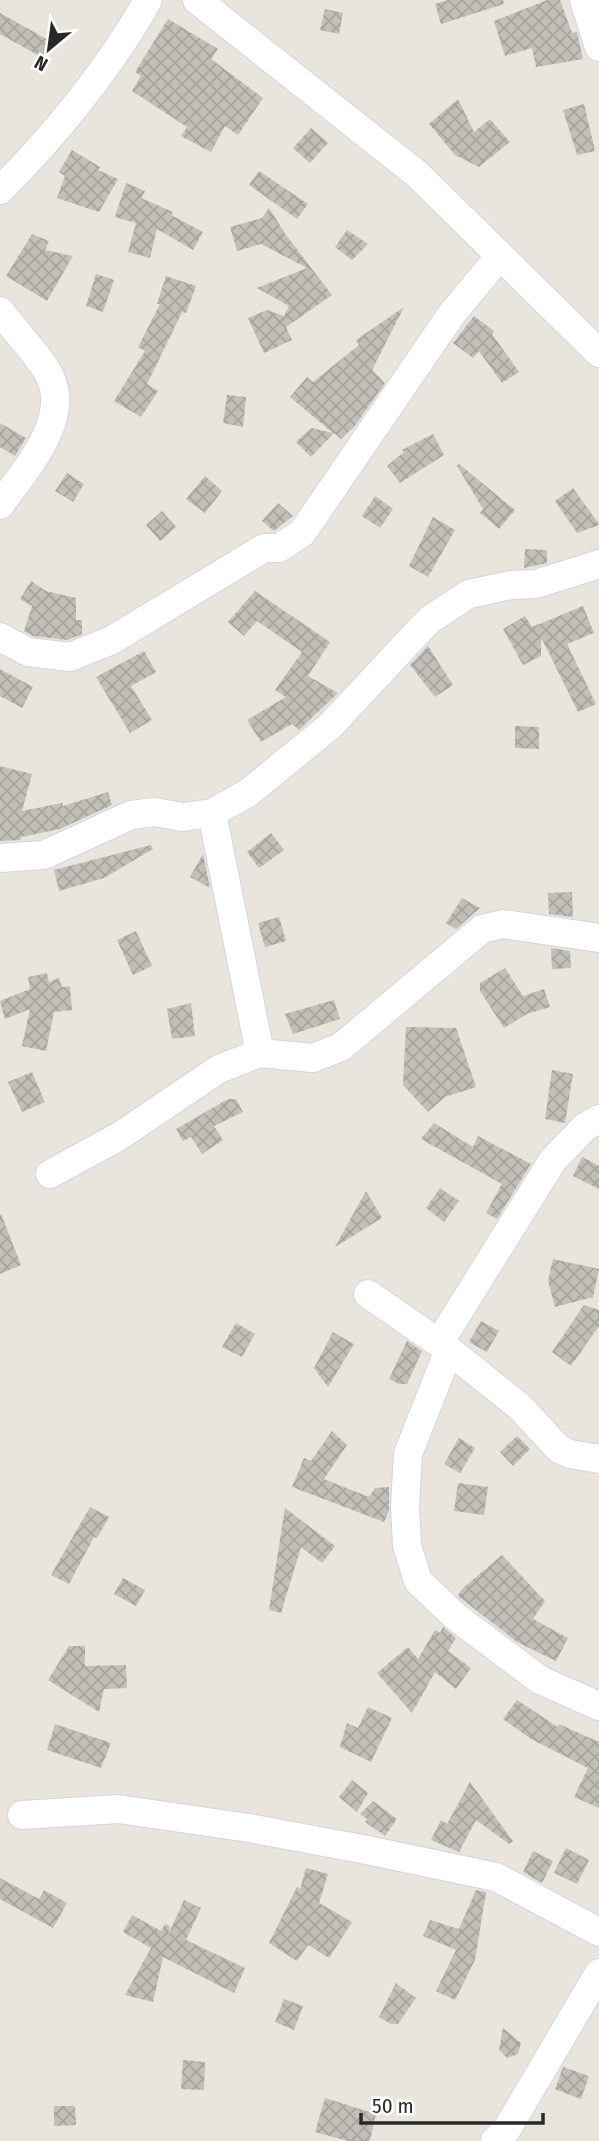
<svg xmlns="http://www.w3.org/2000/svg" width="599" height="2141" font-family="'Fira Sans Condensed',sans-serif">
	<style>
		.building { fill: url(#building-cross-hatch) }
		.lines { fill: none; stroke-linecap: round; stroke-linejoin: round }
		.minor-casing { stroke: #d2d4e0; stroke-width: 30 }
		.minor { stroke: #fff; stroke-width: 28 }
	</style>
	<defs>
		<pattern id="building-cross-hatch" width="8" height="8" patternUnits="userSpaceOnUse" patternTransform="scale(1.75)"><rect width="8" height="8" fill="#c2beb8"/><path d="M0 0l8 8M0 8l8-8" fill="none" stroke="#a7a39e"/></pattern>
	</defs>
	<rect width="100%" height="100%" fill="#e9e4dc"/>
	<!-- building -->
	<path class="building" d="M448 0H503L504 4 441 24 435 4Z
		M547 0H560L572 33 577 32 583 59 536 67 532 48 505 56 494 21Z
		M325 9 343 13 339 34 320 30Z
		M0 13 52 42 43 58 0 34Z
		M168 19 218 49 211 59 263 98 238 135 225 126 211 152 181 136 187 127 132 91 141 76 135 72Z
		M458 99 474 132 490 119 510 142 479 167 455 155 429 124Z
		M584 104 595 151 577 155 563 110Z
		M311 128 328 143 310 163 293 148Z
		M72 150 100 167 98 170 118 179 99 212 57 198 65 176 59 172Z
		M259 171 308 204 297 219 249 185Z
		M126 183 145 191 141 198 173 212 171 215 203 232 193 250 157 229 150 258 128 252 136 223 115 217Z
		M269 208 286 235 332 295 286 327 292 340 264 353 248 318 267 310 284 316 289 306 257 288 307 268 261 244 237 251 230 227 262 218Z
		M347 230 368 244 352 260 335 247Z
		M32 234 49 241 45 250 73 256 47 301 6 276Z
		M96 274 114 280 103 312 86 306Z
		M166 276 196 286 186 313 182 312 147 384 158 391 141 417 114 401 145 351 138 347 160 304H157Z
		M404 307 372 370 385 383 354 427 341 439 334 433 311 457 296 442 311 428 333 433 290 397 307 377 313 382 359 345 356 340Z
		M474 316 494 331 492 334 519 372 502 383 479 351 473 358 453 343Z
		M227 395 246 397 243 427 223 423Z
		M0 423 26 438 15 456 0 447Z
		M433 434 444 455 400 483 387 466 404 452 402 450Z
		M459 464 515 510 499 529 480 513 483 509 457 466Z
		M67 473 84 484 73 502 55 491Z
		M205 476 222 491 205 513 186 499Z
		M573 488 599 524V525L577 533 555 501Z
		M375 496 393 509 380 528 362 516Z
		M278 503 293 516 274 531 262 521Z
		M162 511 176 527 160 541 146 525Z
		M433 517 455 530 428 577 409 566Z
		M525 549 547 550V563L524 568Z
		M31 581 46 591 76 598V620H82V634L68 640 33 636 24 631 32 606 20 599Z
		M255 591 330 642 308 676 338 693 299 730 292 724 261 742 247 720 286 697 275 690 302 652 257 621 244 636 228 622Z
		M583 606 594 633 567 644 596 704 578 712 541 637V656L523 665 503 629 525 616 532 627Z
		M428 646 453 685 435 697 410 665Z
		M144 651 156 672 131 686 152 720 130 733 96 677Z
		M0 669 33 687 22 708 0 696Z
		M515 726 539 727V749L515 748Z
		M0 766 32 774 22 811 62 803 63 806 108 792 112 805 60 829 21 837V840L0 841Z
		M271 833 284 850 259 868 247 852Z
		M151 845 153 849 104 878 59 891 54 870Z
		M203 854 210 888 190 877Z
		M572 892 573 917 549 914 548 893Z
		M462 898 480 908 456 929 446 923Z
		M279 917 286 941 265 947 258 923Z
		M136 931 152 966 133 975 117 940Z
		M551 948 570 951 571 968 552 969Z
		M505 968 523 996 544 989 550 1007 527 1014 504 1028 480 991V983Z
		M47 973 49 982 59 978 62 987 70 986 72 1010 54 1012 46 1051 22 1046 30 1009 5 1019 0 1001 30 989 28 977Z
		M334 1000 340 1019 293 1034 285 1014Z
		M191 1003 195 1036 172 1039 167 1009Z
		M406 1027 456 1028 476 1087 445 1097 428 1112 403 1085Z
		M552 1070 573 1074 565 1123 545 1119Z
		M32 1072 45 1102 22 1112 8 1082Z
		M228 1099H236L243 1112 214 1126 223 1140 202 1154 191 1137 183 1141 176 1129Z
		M434 1123 473 1147 478 1136 531 1164 497 1219 486 1213 502 1184 421 1139Z
		M582 1157 599 1166V1189L573 1176Z
		M440 1188 459 1201 444 1222 426 1208Z
		M366 1191 382 1218 335 1247Z
		M1 1214 21 1265 0 1274V1215Z
		M553 1259 599 1269 593 1297 555 1307 548 1281Z
		M584 1305 599 1310V1326L571 1366 552 1352Z
		M481 1321 499 1331 487 1352 469 1342Z
		M236 1323 255 1334 242 1357 222 1347Z
		M333 1332 354 1344 328 1387 314 1368Z
		M407 1341 422 1351 407 1384H399L389 1379Z
		M332 1431 347 1445 324 1479 369 1497 375 1488 389 1487V1511L384 1522 292 1487 304 1458 311 1461Z
		M517 1436 530 1449 513 1466 500 1452Z
		M459 1438 475 1448 460 1473 444 1464Z
		M458 1483 488 1487 484 1515 454 1511Z
		M90 1507 109 1517 97 1538 94 1537 69 1584 51 1575Z
		M285 1508 335 1546 322 1563 301 1547 281 1613 269 1610Z
		M502 1555 545 1601 533 1619 568 1638 556 1661 517 1642 458 1596 462 1589Z
		M123 1578 145 1590 136 1606 114 1594Z
		M443 1627 456 1638 448 1651 471 1668 456 1689 435 1672 412 1713 377 1673 408 1647 418 1659 435 1630 440 1633Z
		M69 1646H85V1666L126 1665 127 1688 104 1689 99 1712 48 1680Z
		M517 1700 558 1727 559 1724 599 1742V1808L574 1797 588 1768 531 1739 503 1719Z
		M368 1707 392 1718 371 1762 340 1747 347 1723 358 1728Z
		M55 1724 111 1743 101 1768 47 1750Z
		M352 1780 368 1793 357 1812 339 1797Z
		M470 1782 513 1841 509 1844 476 1820 459 1852 431 1840 441 1820 447 1824Z
		M373 1801 397 1819 385 1836 365 1822 367 1819 360 1814Z
		M566 1848 589 1860 577 1884 554 1873Z
		M533 1851 553 1861 542 1883 523 1872Z
		M306 1868 328 1874 319 1903 352 1922 329 1958 308 1945 297 1961 269 1943 297 1887 300 1889Z
		M0 1878 39 1899 44 1890 67 1903 53 1928 0 1899Z
		M476 1890 486 1892 475 1960 455 2000 436 1991 456 1950 423 1936 430 1920 459 1929Z
		M184 1900 201 1908 186 1940 245 1968 234 1993 163 1957 153 2002 125 1995 151 1948 123 1932 132 1915 161 1931 165 1924 170 1926 168 1935Z
		M396 1983 416 1998 398 2024H391L379 2017Z
		M284 1999 303 2006 294 2030 275 2022Z
		M503 2028 521 2043 518 2054 507 2058 499 2050Z
		M183 2060 205 2062 204 2090 181 2089Z
		M563 2067 589 2076 581 2099 555 2089Z
		M325 2098 376 2114 370 2141H348L315 2132Z
		M54 2106H75L76 2125 54 2126Z"/>
	<g class="lines">
		<defs>
			<path id="minor" d="M197 0 417 174 599 353
				M584 0 599 47
				M0 190C53 138 112 65 148 0
				M0 311C15 331 34 350 47 371 75 416 25 470 0 505
				M0 637 28 652 70 657 112 640 264 548H279L302 533 451 315 500 256
				M212 813 260 1053
				M0 858 44 855 131 815 154 812 183 817 212 813 248 793 330 726 429 620 469 594 511 585 536 584 599 564
				M50 1174 118 1137 219 1069 260 1053 313 1058 341 1047 482 929 503 924 599 938
				M368 1294 449 1350 521 1408 559 1449 570 1454 599 1459
				M439 1343 553 1160 585 1127 599 1119
				M449 1350 408 1454 405 1506 407 1545 418 1581 456 1617 540 1680 599 1706
				M22 1815 118 1809 249 1828 362 1849 496 1877 599 1932
				M495 2141 507 2129 599 1973"/>
		</defs>
		<!-- minor casing -->
		<use href="#minor" class="minor-casing"/>
		<!-- minor -->
		<use href="#minor" class="minor"/>
	</g>
	<!-- north arrow -->
	<g transform="translate(49 49) rotate(209)" stroke="#ffffff" stroke-width="5" paint-order="stroke">
	<path d="M0-5L12 26L0 18L-12 26Z" fill="#292929"/>
	<text y="-10" font-size="19" font-weight="bold" text-anchor="middle" fill="#292929">N</text>
	</g>
	<!-- scale -->
	<path d="M361 2113v10h182v-10" fill="none" stroke="#292929" stroke-width="3.5"/>
	<text x="372" y="2113" font-size="21" fill="#292929" stroke="#ffffff" stroke-width="5" paint-order="stroke">50 m</text>
</svg>
